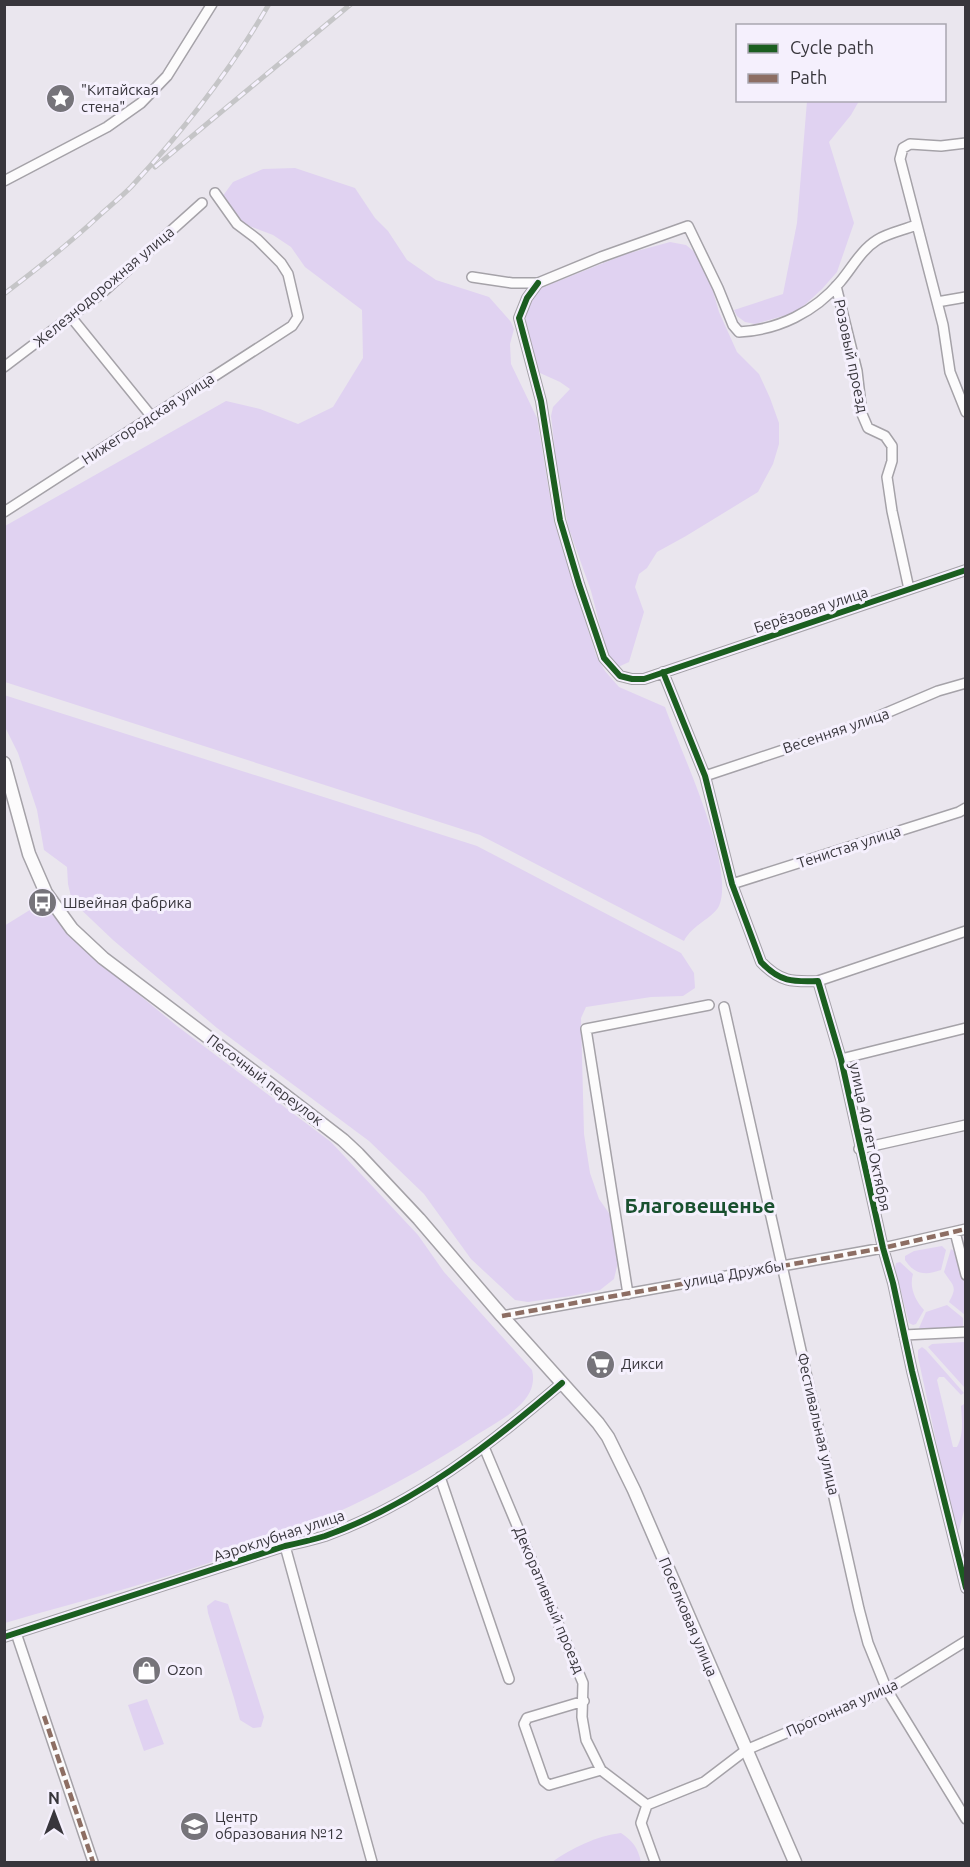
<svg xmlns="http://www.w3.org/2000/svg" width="970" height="1867" font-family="Ubuntu,sans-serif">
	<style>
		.green { fill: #e0d2f1 }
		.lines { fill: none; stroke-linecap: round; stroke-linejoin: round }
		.minor-casing { stroke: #a5a2a8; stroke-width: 12 }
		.major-casing { stroke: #a5a2a8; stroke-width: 15 }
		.minor { stroke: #fcfbfc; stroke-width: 9 }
		.major { stroke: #fcfbfc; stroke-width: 12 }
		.rail-casing { stroke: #c5c5c7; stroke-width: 5 }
		.rail { stroke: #f5f0fd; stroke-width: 3; stroke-dasharray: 9; stroke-linecap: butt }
		.quiet { stroke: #8d6e63; stroke-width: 4.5; stroke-dasharray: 9 4.5; stroke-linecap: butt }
		.cycleway-casing { stroke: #f5f0fd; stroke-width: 10 }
		.cycleway { stroke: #1b5e20; stroke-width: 6 }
		.labels { text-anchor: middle; stroke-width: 6; stroke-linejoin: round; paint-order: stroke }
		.poi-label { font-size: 15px; fill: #38363c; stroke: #f5f0fd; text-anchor: start }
		.street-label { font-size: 15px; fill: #38363c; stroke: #f5f0fd }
		.district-label { font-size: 21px; font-weight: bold; fill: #19502f; stroke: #f5f0fd }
	</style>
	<rect width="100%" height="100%" fill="#eae6ee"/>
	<!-- green -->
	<path class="green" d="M807 101H859L851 115 829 142 854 223 837 272 822 289 797 312 755 324 745 322 737 316 734 310 783 294 797 223Z
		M295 168 355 188 375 218 388 231 407 260 436 280 489 297 511 322 514 329 510 344 511 364 537 418 554 521 596 655 605 671 619 687 665 707C680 750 736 866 719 906 713 918 692 925 684 941L480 835 5 682V526L226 401 260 409 298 424 333 407 363 358 362 310 305 267 291 247 273 235 244 224 232 213 222 197 233 182 263 169Z
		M670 242 686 245 697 254 708 274 719 312 737 352 759 374 770 398 779 423V444L773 464 758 492 686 536 657 552 647 568 639 574 635 587 644 612 629 662 618 667 609 661 591 591 568 526 556 460 551 416 553 407 570 389 560 382 540 373C533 351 518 321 531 298 533 294 538 291 541 288L626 254Z
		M4 695 477 846 681 953 694 973 695 988 683 996 651 997 586 1007 581 1018 584 1134 590 1173 599 1199 616 1223 619 1237 618 1262 614 1279 600 1290 571 1296 528 1302 515 1300 471 1259 424 1194 369 1141 217 1028 113 940 72 901 68 884 67 867 44 850 37 810 18 753 5 727Z
		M33 908 48 910 86 951 177 1026 331 1142 418 1235 444 1272 532 1370C540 1402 501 1419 478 1434 409 1480 330 1519 252 1548 171 1578 87 1599 5 1623L4 926Z
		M942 1246 946 1250 941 1270C925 1276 914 1274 905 1260V1256L914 1251Z
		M951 1249C966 1258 965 1299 965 1315L949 1302C958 1286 953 1286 944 1272Z
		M900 1262 913 1274C909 1287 915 1300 924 1310L916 1324 913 1325 909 1323 895 1268 896 1263Z
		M947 1305 963 1318V1326L957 1330 923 1331 919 1328 926 1312Z
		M965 1342 964 1387 928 1347 932 1344Z
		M922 1347 926 1350 964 1393 961 1395 944 1377H939L937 1380 953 1447H957C964 1434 962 1420 961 1406L964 1404 965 1408V1507L959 1530H956L954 1524 918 1357V1350Z
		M215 1600 228 1604 264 1717 261 1727 253 1728 240 1720 234 1698 208 1613 207 1606Z
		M147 1699 164 1744 144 1751 128 1705Z
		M621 1833C633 1841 638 1848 641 1862H552C572 1848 596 1836 621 1833Z"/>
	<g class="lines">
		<defs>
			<path id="minor" d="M966 143 941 146 910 144 903 148 900 159 943 325 950 372 966 412
				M4 181 107 127 141 103 167 76 212 4
				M472 277 512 283H538L601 257 688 226 718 288 733 325 739 332C778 330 815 312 840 282 852 268 861 250 877 240 888 233 904 230 916 225
				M538 283 527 298 519 318 541 401 560 520 579 584 604 658 620 676 632 679H644L966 570
				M836 286 857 371 862 414 868 428 885 436 892 446V461L887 477 892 511 909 589
				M937 302 966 297
				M71 317 152 417
				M4 367 103 292 202 203
				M4 512 292 326 298 317 288 274 281 263 257 239 237 224 215 193
				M663 672 705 776 732 884 761 962C780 982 792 982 818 981L841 1059 883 1248 893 1283 912 1371 966 1588
				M705 776 858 725 938 691 966 683
				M732 884 959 812 966 808
				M818 981 966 931
				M724 1007 859 1609 868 1643 887 1690 966 1819
				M841 1059 966 1028
				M859 1149 966 1125
				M955 1232 966 1275
				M628 1294 586 1029 709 1005
				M502 1316 883 1248 966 1229
				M904 1335 966 1332
				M484 1447 583 1683 582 1717 586 1740 601 1770 647 1805
				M440 1477 509 1679
				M285 1546 372 1862
				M16 1633 93 1862
				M4 1637 285 1546C299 1543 312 1540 325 1536 415 1504 491 1444 562 1383
				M584 1701 527 1718 524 1724 544 1781 549 1785 601 1770
				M647 1805 704 1782 746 1750 887 1690 966 1641
				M647 1805 641 1823 655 1862"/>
			<path id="major" d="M4 763 29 854 46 893 72 929 103 958 282 1093 343 1140 358 1154 419 1219 502 1316 598 1423 608 1437 634 1490 795 1862"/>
		</defs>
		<!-- minor casing -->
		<use href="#minor" class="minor-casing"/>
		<!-- major casing -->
		<use href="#major" class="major-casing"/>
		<!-- minor -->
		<use href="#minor" class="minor"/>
		<!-- major -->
		<use href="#major" class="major"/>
		<defs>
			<path id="rail" d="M155 167 351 4
				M4 294C37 269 70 243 100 215 110 206 121 197 131 187 182 132 231 70 269 4"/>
		</defs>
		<!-- rail casing -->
		<use href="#rail" class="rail-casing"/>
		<!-- rail -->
		<use href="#rail" class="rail"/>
		<!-- quiet -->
		<path class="quiet" d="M502 1316 883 1248 966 1229
			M44 1716 93 1862"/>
		<defs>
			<path id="cycleway" d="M538 283 527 298 519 318 541 401 560 520 579 584 604 658 620 676 632 679H644L966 570
				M663 672 705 776 732 884 761 962C780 982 792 982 818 981L841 1059 883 1248 893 1283 912 1371 966 1588
				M4 1637 285 1546C299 1543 312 1540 325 1536 415 1504 491 1444 562 1383"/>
		</defs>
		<!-- cycleway casing -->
		<use href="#cycleway" class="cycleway-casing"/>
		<!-- cycleway -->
		<use href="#cycleway" class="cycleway"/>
	</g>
	<!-- icons -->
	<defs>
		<symbol id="sight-disc" viewBox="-11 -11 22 22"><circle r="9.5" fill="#76747a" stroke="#f5f0fd"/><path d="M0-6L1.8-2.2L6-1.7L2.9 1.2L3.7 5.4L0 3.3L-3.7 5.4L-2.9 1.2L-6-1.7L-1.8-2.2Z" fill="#fff"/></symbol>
		<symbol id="bus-disc" viewBox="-11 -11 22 22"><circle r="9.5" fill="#76747a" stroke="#f5f0fd"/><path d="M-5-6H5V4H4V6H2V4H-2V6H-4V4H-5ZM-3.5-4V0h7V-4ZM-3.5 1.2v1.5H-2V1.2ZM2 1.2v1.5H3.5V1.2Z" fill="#fff"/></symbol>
		<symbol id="supermarket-disc" viewBox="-11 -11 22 22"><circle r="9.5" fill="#76747a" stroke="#f5f0fd"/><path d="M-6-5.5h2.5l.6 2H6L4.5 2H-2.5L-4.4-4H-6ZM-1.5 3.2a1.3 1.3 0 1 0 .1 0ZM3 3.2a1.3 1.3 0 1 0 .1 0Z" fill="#fff"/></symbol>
		<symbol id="shop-disc" viewBox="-11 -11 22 22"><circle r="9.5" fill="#76747a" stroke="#f5f0fd"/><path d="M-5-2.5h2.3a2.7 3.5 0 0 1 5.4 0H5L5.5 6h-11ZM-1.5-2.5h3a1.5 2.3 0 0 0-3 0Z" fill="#fff"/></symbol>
		<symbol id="school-disc" viewBox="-11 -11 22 22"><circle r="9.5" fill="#76747a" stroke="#f5f0fd"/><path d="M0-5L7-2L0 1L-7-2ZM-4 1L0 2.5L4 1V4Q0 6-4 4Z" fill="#fff"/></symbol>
	</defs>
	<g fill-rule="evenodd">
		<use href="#sight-disc" x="44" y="82" width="33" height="33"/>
		<use href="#bus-disc" x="26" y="886" width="33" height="33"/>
		<use href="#supermarket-disc" x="584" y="1348" width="33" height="33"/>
		<use href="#shop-disc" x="130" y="1654" width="33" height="33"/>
		<use href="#school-disc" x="178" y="1810" width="33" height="33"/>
	</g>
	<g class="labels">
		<!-- poi labels -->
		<g class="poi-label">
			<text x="81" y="95">"Китайская<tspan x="81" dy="17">стена"</tspan></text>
			<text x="63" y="908">Швейная фабрика</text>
			<text x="621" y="1369">Дикси</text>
			<text x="167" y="1675">Ozon</text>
			<text x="215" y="1822">Центр<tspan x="215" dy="17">образования №12</tspan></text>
		</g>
		<!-- street labels -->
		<g class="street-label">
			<text transform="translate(104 287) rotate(-40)" y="5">Железнодорожная улица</text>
			<text transform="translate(851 356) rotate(78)" y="5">Розовый проезд</text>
			<text transform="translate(148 419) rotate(-33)" y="5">Нижегородская улица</text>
			<text transform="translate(811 610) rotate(-18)" y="5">Берёзовая улица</text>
			<text transform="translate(836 731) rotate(-19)" y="5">Весенняя улица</text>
			<text transform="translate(849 847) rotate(-18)" y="5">Тенистая улица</text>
			<text transform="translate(265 1080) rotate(37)" y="5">Песочный переулок</text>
			<text transform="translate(870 1137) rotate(78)" y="5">улица 40 лет Октября</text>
			<text transform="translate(734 1274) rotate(-10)" y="5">улица Дружбы</text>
			<text transform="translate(818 1424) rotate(77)" y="5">Фестивальная улица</text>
			<text transform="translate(279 1536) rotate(-18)" y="5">Аэроклубная улица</text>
			<text transform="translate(549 1600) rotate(67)" y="5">Декоративный проезд</text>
			<text transform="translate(688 1617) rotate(67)" y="5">Поселковая улица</text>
			<text transform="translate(842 1708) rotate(-24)" y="5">Прогонная улица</text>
		</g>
		<!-- district labels -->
		<g class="district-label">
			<text x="700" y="1213">Благовещенье</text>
		</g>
	</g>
	<!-- border -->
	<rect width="970" height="1867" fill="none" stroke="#38363c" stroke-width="12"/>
	<!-- legend -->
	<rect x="736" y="24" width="210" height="78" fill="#f5f0fd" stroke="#a9a6b0" stroke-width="1.5"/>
	<rect x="748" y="44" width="30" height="9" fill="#1b5e20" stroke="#a9a6b0" stroke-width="1.5"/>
	<text x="790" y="54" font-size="18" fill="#38363c">Cycle path</text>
	<rect x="748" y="74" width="30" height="9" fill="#8d6e63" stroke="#a9a6b0" stroke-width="1.5"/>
	<text x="790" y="84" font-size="18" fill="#38363c">Path</text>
	<!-- north arrow -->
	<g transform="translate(54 1813)" stroke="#f5f0fd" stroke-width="4.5" paint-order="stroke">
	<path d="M0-4.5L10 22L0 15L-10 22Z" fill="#38363c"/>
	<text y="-9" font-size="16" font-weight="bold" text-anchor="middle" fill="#38363c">N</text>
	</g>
</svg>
